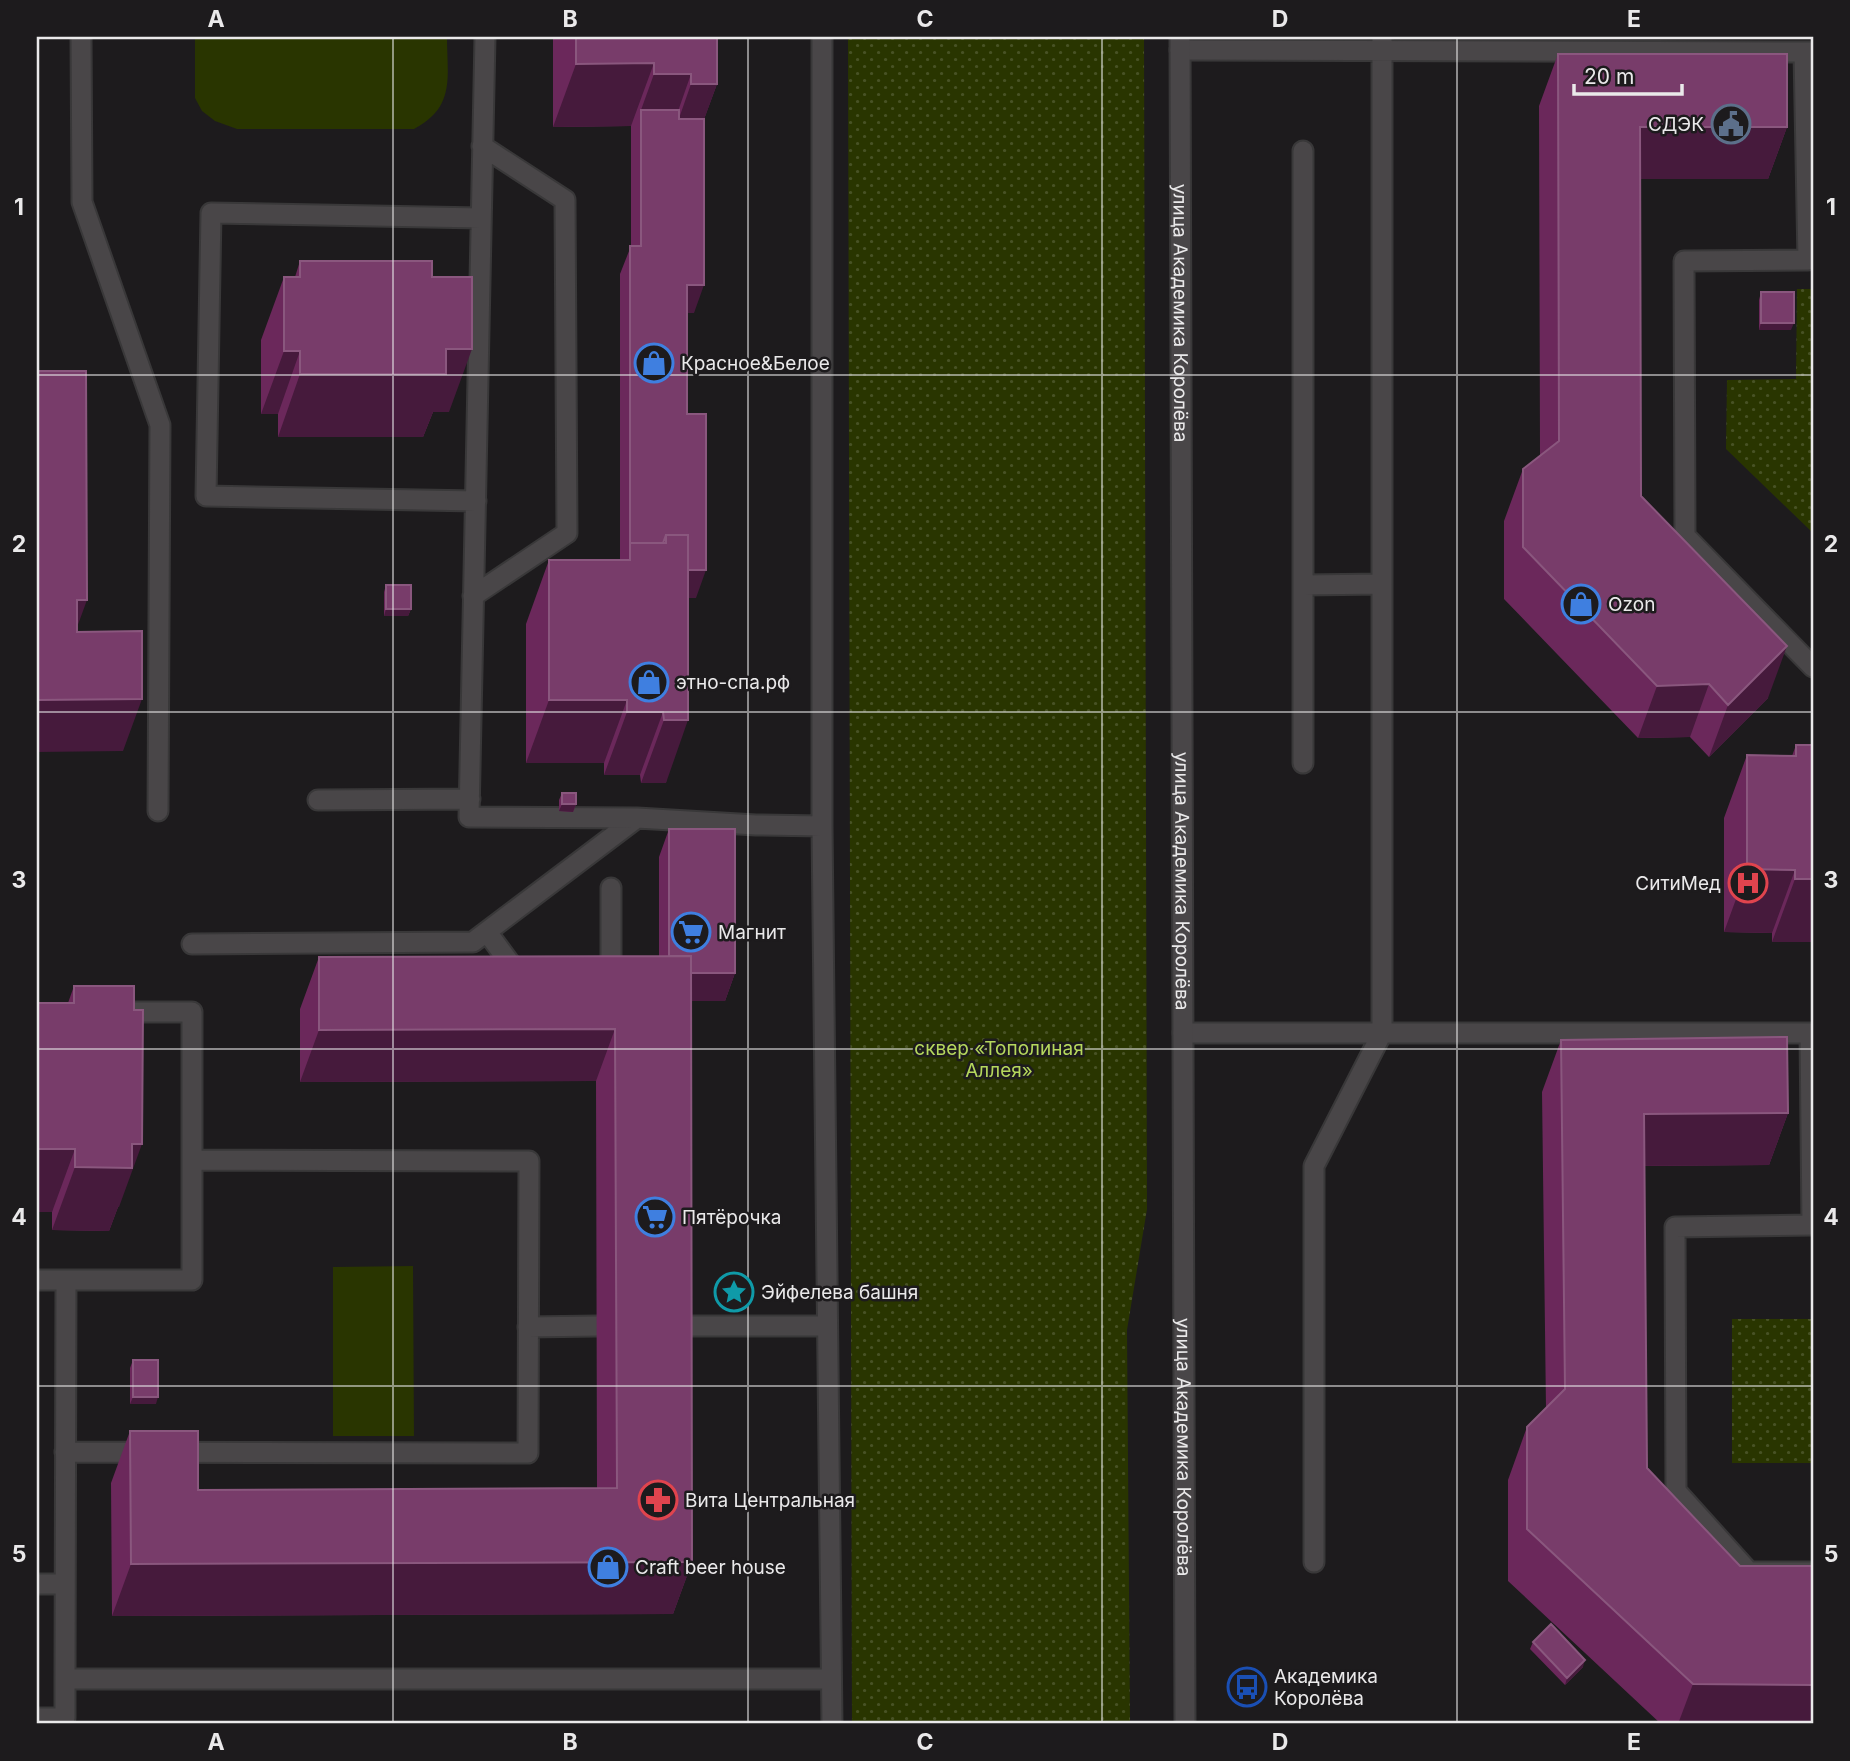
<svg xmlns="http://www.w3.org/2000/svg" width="1850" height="1761" font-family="Inter,sans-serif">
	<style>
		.park { fill: url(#park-dots) }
		.pitch { fill: #293500 }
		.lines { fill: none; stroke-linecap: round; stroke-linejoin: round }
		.service-casing { stroke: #393839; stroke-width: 23 }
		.tertiary-casing { stroke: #393839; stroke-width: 23 }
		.service { stroke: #494648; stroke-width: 19 }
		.tertiary { stroke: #494648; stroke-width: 19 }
		.wall { fill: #6b285b }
		.shaded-wall { fill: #461a3c }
		.building { fill: #783c6a; stroke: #8a577e; stroke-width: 2 }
		.grid { fill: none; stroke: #eae9ea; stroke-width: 2; stroke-opacity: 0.55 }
		.labels { text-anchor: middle; stroke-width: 5; stroke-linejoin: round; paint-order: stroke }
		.poi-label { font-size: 19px; fill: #eae9ea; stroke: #1d1b1d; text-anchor: start }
		.street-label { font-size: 19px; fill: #eae9ea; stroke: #1d1b1d }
		.park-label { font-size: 19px; fill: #b5d75d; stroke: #1d1b1d }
		.neatline { fill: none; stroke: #eae9ea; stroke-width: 2.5 }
		.grid-label { font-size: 23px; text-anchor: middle; font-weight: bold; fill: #eae9ea }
	</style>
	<defs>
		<pattern id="park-dots" width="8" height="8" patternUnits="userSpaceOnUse" patternTransform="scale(1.75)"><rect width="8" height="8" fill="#293500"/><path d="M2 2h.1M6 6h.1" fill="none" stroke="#485225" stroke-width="1.8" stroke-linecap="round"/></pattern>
	</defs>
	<rect width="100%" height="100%" fill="#1d1b1d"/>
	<!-- park -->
	<path class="park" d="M848 37H1144L1147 1209 1127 1330 1130 1724H852Z
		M1797 289H1813V533L1726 449 1727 380 1796 379Z
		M1732 1319H1813V1463H1732Z"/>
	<!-- pitch -->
	<path class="pitch" d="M195 37H447C447 77 456 107 414 129H237L215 121 202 111 195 98Z
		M413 1266 414 1436H333V1267Z"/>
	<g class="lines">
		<defs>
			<path id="service" d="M81 37 82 202 160 425 158 811
				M485 37 469 817 637 818
				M822 37V826L832 1724
				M1180 50 1813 52
				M1804 52 1808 260 1684 261 1685 536 1813 667
				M1303 151V763
				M476 501 206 496 211 213 481 218
				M1303 585 1382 584
				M473 596 567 533 565 200 482 146
				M318 800 470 799
				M487 932 515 970H523
				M192 944 473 942 637 818 756 825 822 826
				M598 968H611V888
				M1183 1033H1810L1812 1225 1675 1227 1676 1491 1749 1572H1813
				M37 1280H192V1012H118
				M673 1326H827
				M528 1327 597 1326
				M65 1452 528 1453 529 1161 192 1160
				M1314 1562V1166L1382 1033V37
				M37 1584H65
				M65 1679 66 1280
				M37 1718H65V1679H831"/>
			<g id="tertiary">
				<path id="s1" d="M1180 37 1185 1724"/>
			</g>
		</defs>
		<!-- service casing -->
		<use href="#service" class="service-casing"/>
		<!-- tertiary casing -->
		<use href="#tertiary" class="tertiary-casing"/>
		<!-- service -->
		<use href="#service" class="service"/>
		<!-- tertiary -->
		<use href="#tertiary" class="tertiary"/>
	</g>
	<!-- wall -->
	<path class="wall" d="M553 37H717V84L704 119 694 313H687V414L696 598H688L666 783H641L640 775H604V763H526V624L549 560H620V274L631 246V126L553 127Z
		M1558 54 1787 127 1768 179H1640L1641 496 1768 698 1709 757 1690 737 1638 738 1504 599V521L1523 469 1540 456 1539 106Z
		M300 261 432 277 449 412H433L423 437H278V414H261V340L284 277H295Z
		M1761 292 1791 330H1759V300Z
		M386 585 411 609 408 616H384V592Z
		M1796 745 1813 942H1772V933L1724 932V818L1747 755 1792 756Z
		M562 793 576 804 573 812 559 811V800Z
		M669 829 735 973 725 1001H691L692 1562 673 1614 112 1616 111 1483 130 1431 198 1490 597 1488 596 1081 300 1082V1009L319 957 659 956V857Z
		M74 986 119 1207H118L109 1231 52 1230V1212L68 1003Z
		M1561 1040 1788 1113 1769 1165 1644 1166 1647 1468 1813 1724H1661L1508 1581V1480L1527 1427 1546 1409 1542 1092Z
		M133 1360 156 1404H130V1368Z
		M1533 1642 1583 1667 1565 1685 1530 1649Z"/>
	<!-- shaded-wall -->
	<path class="shaded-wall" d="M654 63 631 126 553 127 576 64Z
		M654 74H691L669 137 641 110Z
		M691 84H717L694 147H669Z
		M1640 127H1787L1768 179H1621Z
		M687 285H704L694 313H677Z
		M1761 323H1794L1791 330H1759Z
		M446 349H472L449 412H433L423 437H278L300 374Z
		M284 351H300L278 414H261Z
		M656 570H706L696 598H646Z
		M77 600H87L68 652Z
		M386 609H411L408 616H384Z
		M1787 646 1768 698 1709 757 1728 705Z
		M1709 684 1690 737 1638 738 1657 686Z
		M142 699 123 751 37 752V700Z
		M549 700H627L604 763H526Z
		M627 712H663L640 775H604Z
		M664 720H688L666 783H641Z
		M562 804H576L573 812 559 811Z
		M1747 869 1795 870 1772 933 1724 932Z
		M1795 879H1813V942H1772Z
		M669 973H735L725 1001H659Z
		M615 1029 596 1081 300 1082 319 1030Z
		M1788 1113 1769 1165 1625 1166 1644 1114Z
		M132 1144H142L119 1207H118L109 1231 52 1230 75 1167Z
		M37 1149H75L52 1212H37Z
		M133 1397H158L156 1404H130Z
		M692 1562 673 1614 112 1616 131 1564Z
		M1585 1660 1583 1667 1565 1685 1567 1678Z
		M1693 1684 1813 1685V1724H1678Z"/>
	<!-- building -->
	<path class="building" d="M576 37H717V84H691V74H654V63L576 64Z
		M1558 54H1787V127H1640L1641 496 1787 646 1728 705 1709 684 1657 686 1523 547V469L1559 441Z
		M641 110H679V119H704V285H687V414H706V570H688V535H666L663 543H630V246H641Z
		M300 261H432V277H472V349H446V374H300V351H284V277H300Z
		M1761 292H1794V323H1761Z
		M37 371H86L87 600H77V632L142 631V699L37 700Z
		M666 535H688V720H664L663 712H627V700H549V560H630V543H666Z
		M386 585H411V609H386Z
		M1796 745H1813V879H1795V870L1747 869V755L1796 756Z
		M562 793H576V804H562Z
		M669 829H735V973H691V956H669Z
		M691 956 692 1562 131 1564 130 1431H198V1490L617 1488 615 1029 319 1030V957Z
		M74 986H134V1010H143L142 1144H132V1168L75 1167V1149H37V1003H74Z
		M1787 1037 1788 1113 1644 1114 1647 1468 1740 1566H1813V1685L1693 1684 1527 1529V1427L1565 1389 1561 1040Z
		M133 1360H158V1397H133Z
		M1551 1624 1585 1660 1567 1678 1533 1642Z"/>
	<!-- grid -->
	<path class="grid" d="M393 37V1724M748 37V1724M1102 37V1724M1457 37V1724M37 375H1813M37 712H1813M37 1049H1813M37 1386H1813"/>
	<!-- icons -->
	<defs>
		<symbol id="civic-ring" viewBox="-11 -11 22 22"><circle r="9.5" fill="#1d1b1d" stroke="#5c6f8a" stroke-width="1.5"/><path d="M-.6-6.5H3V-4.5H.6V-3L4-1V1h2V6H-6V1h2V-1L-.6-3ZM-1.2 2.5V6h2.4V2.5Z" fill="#5c6f8a"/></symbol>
		<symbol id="shop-ring" viewBox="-11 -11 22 22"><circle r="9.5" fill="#1d1b1d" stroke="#3f7fe0" stroke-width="1.5"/><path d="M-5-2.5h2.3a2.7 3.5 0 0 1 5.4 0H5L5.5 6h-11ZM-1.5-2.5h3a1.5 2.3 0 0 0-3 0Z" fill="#3f7fe0"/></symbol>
		<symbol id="hospital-ring" viewBox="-11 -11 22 22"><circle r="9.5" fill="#1d1b1d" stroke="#e0444e" stroke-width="1.5"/><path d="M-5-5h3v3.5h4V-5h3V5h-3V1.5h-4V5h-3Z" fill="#e0444e"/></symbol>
		<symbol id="supermarket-ring" viewBox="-11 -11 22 22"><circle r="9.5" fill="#1d1b1d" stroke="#3f7fe0" stroke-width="1.5"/><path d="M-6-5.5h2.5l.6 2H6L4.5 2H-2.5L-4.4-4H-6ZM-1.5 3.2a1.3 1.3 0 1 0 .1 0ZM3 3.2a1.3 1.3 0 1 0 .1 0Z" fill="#3f7fe0"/></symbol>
		<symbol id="sight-ring" viewBox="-11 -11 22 22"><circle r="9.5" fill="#1d1b1d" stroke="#0f9aa8" stroke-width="1.5"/><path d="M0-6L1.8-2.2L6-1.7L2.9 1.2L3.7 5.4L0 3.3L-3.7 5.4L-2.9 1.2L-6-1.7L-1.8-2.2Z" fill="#0f9aa8"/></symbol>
		<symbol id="pharmacy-ring" viewBox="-11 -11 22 22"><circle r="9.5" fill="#1d1b1d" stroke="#e0444e" stroke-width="1.5"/><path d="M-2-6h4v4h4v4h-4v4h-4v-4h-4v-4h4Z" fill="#e0444e"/></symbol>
		<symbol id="bus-ring" viewBox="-11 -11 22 22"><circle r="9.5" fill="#1d1b1d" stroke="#1a4fb4" stroke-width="1.5"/><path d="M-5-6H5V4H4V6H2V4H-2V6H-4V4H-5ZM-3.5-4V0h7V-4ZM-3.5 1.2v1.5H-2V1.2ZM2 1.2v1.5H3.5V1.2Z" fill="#1a4fb4"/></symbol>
	</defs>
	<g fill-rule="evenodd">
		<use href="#civic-ring" x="1709" y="102" width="44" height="44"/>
		<use href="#shop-ring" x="632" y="341" width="44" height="44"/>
		<use href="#shop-ring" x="1559" y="582" width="44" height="44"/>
		<use href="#shop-ring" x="627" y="660" width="44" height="44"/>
		<use href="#hospital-ring" x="1726" y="861" width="44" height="44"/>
		<use href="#supermarket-ring" x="669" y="910" width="44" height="44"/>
		<use href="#supermarket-ring" x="633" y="1195" width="44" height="44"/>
		<use href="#sight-ring" x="712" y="1270" width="44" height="44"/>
		<use href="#pharmacy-ring" x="636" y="1478" width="44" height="44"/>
		<use href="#shop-ring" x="586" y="1545" width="44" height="44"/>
		<use href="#bus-ring" x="1225" y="1665" width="44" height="44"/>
	</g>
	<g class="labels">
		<!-- poi labels -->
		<g class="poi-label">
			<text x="1704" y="131" text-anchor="end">СДЭК</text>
			<text x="681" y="370">Красное&amp;Белое</text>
			<text x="1608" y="611">Ozon</text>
			<text x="676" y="689">этно-спа.рф</text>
			<text x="1721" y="890" text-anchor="end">СитиМед</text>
			<text x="718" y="939">Магнит</text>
			<text x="682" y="1224">Пятёрочка</text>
			<text x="761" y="1299">Эйфелева башня</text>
			<text x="685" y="1507">Вита Центральная</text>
			<text x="635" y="1574">Craft beer house</text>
			<text x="1274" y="1683">Академика<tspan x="1274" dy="22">Королёва</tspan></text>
		</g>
		<!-- street labels -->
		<g class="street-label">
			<text dy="7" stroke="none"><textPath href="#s1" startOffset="276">улица Академика Королёва</textPath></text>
			<text dy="7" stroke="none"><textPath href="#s1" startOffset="844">улица Академика Королёва</textPath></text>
			<text dy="7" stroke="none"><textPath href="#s1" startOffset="1410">улица Академика Королёва</textPath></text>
		</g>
		<!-- park labels -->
		<g class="park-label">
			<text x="999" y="1055">сквер «Тополиная<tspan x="999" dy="22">Аллея»</tspan></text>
		</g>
	</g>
	<!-- border -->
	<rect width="1850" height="1761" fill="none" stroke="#1d1b1d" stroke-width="77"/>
	<!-- scale -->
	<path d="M1574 84v10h108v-10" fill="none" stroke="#eae9ea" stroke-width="3.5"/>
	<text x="1584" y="84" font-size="21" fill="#eae9ea" stroke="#1d1b1d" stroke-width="5" paint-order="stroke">20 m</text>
	<rect x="38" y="38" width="1774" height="1684" class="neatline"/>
	<g class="grid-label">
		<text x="216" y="27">A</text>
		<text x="570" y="27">B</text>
		<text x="925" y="27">C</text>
		<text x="1280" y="27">D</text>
		<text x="1634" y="27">E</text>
		<text x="19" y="215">1</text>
		<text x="1831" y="215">1</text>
		<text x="19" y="552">2</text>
		<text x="1831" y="552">2</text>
		<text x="19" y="888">3</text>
		<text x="1831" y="888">3</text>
		<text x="19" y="1225">4</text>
		<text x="1831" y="1225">4</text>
		<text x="19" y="1562">5</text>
		<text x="1831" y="1562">5</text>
		<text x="216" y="1750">A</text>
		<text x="570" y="1750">B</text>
		<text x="925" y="1750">C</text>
		<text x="1280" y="1750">D</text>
		<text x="1634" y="1750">E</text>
	</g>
</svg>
